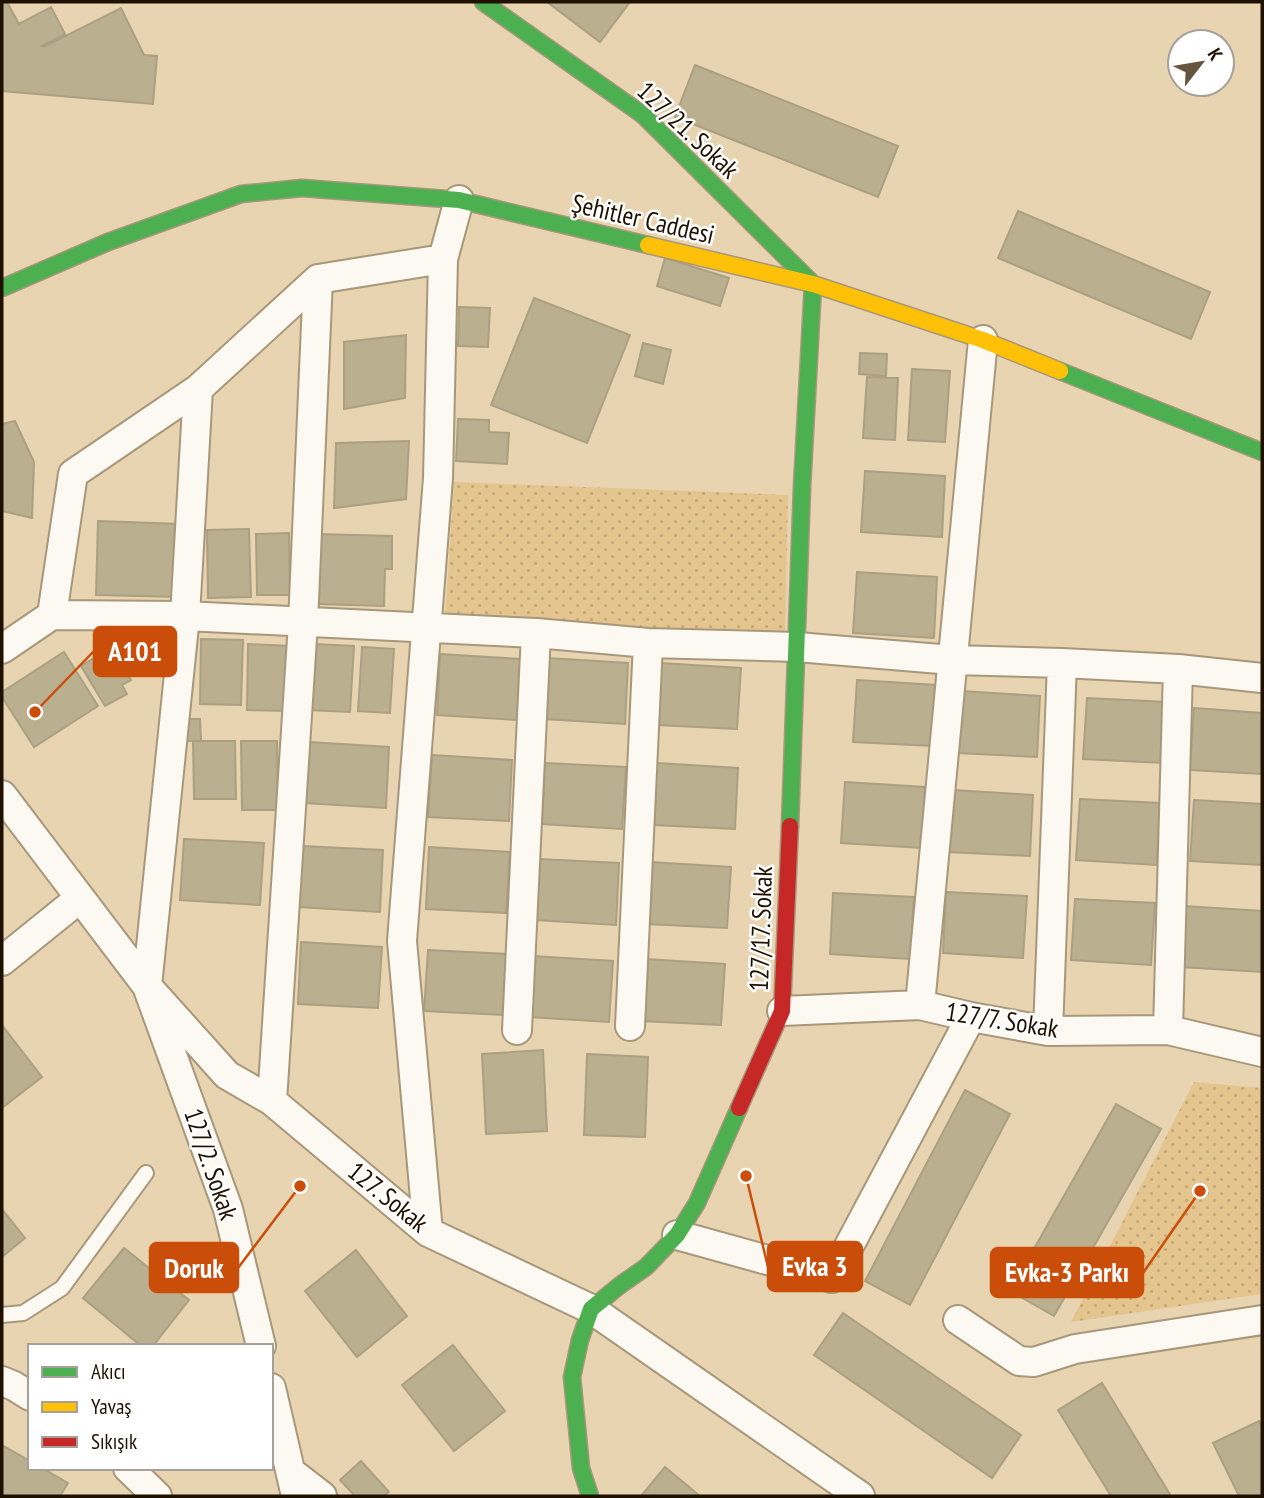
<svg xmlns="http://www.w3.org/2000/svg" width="1264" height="1498" font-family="'PT Sans Narrow',sans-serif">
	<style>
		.park { fill: url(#park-dots) }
		.building { fill: #baaf8e; stroke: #aba082; stroke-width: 2 }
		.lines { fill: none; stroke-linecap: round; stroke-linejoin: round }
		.lane-casing { stroke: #a7977b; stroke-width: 18 }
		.street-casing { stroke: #a7977b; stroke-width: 32 }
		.fast-casing { stroke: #a7977b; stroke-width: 19 }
		.slow-casing { stroke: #a7977b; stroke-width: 19 }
		.jam-casing { stroke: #a7977b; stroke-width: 19 }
		.lane { stroke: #fcf9f3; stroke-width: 14 }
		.street { stroke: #fcf9f3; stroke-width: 28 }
		.fast { stroke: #4caf50; stroke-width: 16 }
		.slow { stroke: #ffc107; stroke-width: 16 }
		.jam { stroke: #c62828; stroke-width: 16 }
		.labels { text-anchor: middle; stroke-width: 5; stroke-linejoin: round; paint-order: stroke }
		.street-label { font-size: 26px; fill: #1f1100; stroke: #fff }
		.leader { fill: none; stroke: #ca4e0a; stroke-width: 2.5 }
		.callout-dot { fill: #ca4e0a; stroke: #fff; stroke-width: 2.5 }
		.callout { fill: #ca4e0a; stroke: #ca4e0a; stroke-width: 2.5 }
		.callout-label { font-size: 28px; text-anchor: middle; font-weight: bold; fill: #fff }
	</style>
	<defs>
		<pattern id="park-dots" width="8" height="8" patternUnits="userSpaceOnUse" patternTransform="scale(1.75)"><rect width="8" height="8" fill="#e4c58d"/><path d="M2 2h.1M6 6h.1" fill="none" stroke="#c3a878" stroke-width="1.8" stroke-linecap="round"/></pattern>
	</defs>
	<rect width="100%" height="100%" fill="#e8d4b0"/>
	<!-- park -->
	<path class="park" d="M454 482 788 495 785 635 445 620Z
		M1194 1082 1262 1088V1294L1071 1322Z"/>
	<!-- building -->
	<path class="building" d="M2 2H7L19 24 51 7 65 34 42 46 44 47 121 8 144 55 157 56 153 104 2 91Z
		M547 2H630L600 42Z
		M695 65 898 146 878 197 675 117Z
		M1018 211 1210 292 1191 339 998 258Z
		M665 258 729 278 720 306 657 286Z
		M534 298 630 335 587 443 491 405Z
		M459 307 490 308 488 347 458 346Z
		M406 335 405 398 344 409V342Z
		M643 343 671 350 663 384 635 376Z
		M860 353 887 354 886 376 859 374Z
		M912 369 950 371 945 442 908 440Z
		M867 377 898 378 895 440 863 438Z
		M458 419 489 420V432L509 433 507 464 456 461Z
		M15 421 34 462 32 518 2 511V424Z
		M409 441 406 499 334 508 336 443Z
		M865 471 945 476 942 537 861 532Z
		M98 521 181 524 179 597 96 595Z
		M249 529 251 597 208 598 207 530Z
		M289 533 290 595H257L256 534Z
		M317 534 392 536V569H385L384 606 316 604Z
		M857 572 937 577 934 638 853 633Z
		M201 639 243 640 241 705 200 704Z
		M248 644 290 646 289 711 247 710Z
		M313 644 354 646 350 712 308 710Z
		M362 647 394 649 390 713 358 711Z
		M64 652 98 706 34 747 2 697V692Z
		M102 653 107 662 117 655 131 680 122 685 127 694 105 706 81 666Z
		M440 654 520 659 517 720 437 715Z
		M548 658 628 663 625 724 544 719Z
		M660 663 741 668 737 729 657 725Z
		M857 680 937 685 933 746 853 742Z
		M960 691 1040 696 1037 757 957 753Z
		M1087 698 1167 702 1164 763 1083 759Z
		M1194 708 1262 713V774L1190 770Z
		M179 719H200L201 741H180Z
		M193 741H235L236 799H194Z
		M241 741H277L278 810H242Z
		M309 742 389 747 386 808 305 803Z
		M432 755 512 760 509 821 428 817Z
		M545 763 626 767 622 829 542 824Z
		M657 763 738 768 735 829 654 825Z
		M845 782 925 787 922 848 841 843Z
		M953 790 1033 795 1030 856 949 852Z
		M1080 799 1160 803 1157 865 1076 860Z
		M1194 800 1262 804V865L1190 861Z
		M184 839 264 843 260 905 180 900Z
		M302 846 383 850 380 912 299 907Z
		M429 847 510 852 506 913 426 909Z
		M539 859 619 863 616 925 535 920Z
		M650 862 731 867 727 928 647 924Z
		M946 892 1027 896 1023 958 943 953Z
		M833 893 914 897 910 959 830 954Z
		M1075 899 1155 903 1151 965 1071 960Z
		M1184 906 1262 911V972L1181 967Z
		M301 942 382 947 378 1008 298 1004Z
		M428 950 508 954 504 1015 424 1011Z
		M532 956 613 961 609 1022 529 1017Z
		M645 959 725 964 721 1025 641 1021Z
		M2 1025 42 1077 2 1108Z
		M543 1050 547 1131 486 1134 482 1054Z
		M587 1054 648 1057 645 1137 584 1135Z
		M965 1090 1010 1114 910 1305 865 1281Z
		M1116 1104 1161 1129 1054 1316 1010 1291Z
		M2 1209 25 1238 2 1257Z
		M124 1248 189 1300 153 1346H141L83 1298Z
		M356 1250 407 1316 357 1357 305 1291Z
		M843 1313 1021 1435 992 1478 814 1355Z
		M453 1345 505 1411 454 1451 402 1385Z
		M1102 1383 1171 1496H1111L1058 1410Z
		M1259 1421 1262 1426V1496H1239L1213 1443Z
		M2 1445 30 1461V1468H42L68 1483 60 1496H2Z
		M361 1461 389 1492 384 1496H355L340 1480Z
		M665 1467 700 1496H641Z"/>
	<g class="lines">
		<defs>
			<path id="lane" d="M2 1315 23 1313 62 1288 146 1173"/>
			<path id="street" d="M198 389 185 616 147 986 228 1209 261 1346
				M52 615 73 474 198 389 318 279 443 259
				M2 649 52 615 185 616 536 633 648 643 797 647 952 660 1062 663 1178 669 1262 678
				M2 795 147 986 227 1075 272 1101 428 1232 591 1309 860 1496
				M2 961 80 898
				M920 1005 983 340
				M782 1011 920 1005 971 1017 1048 1031 1168 1030 1262 1052
				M630 1026 648 643
				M517 1030 536 633
				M1168 1030 1178 669
				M1048 1031 1062 663
				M272 1101 303 623 318 279
				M428 1232 402 941 438 478 443 259 459 200
				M677 1235 832 1278 971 1017
				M958 1320 1019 1361 1034 1362 1075 1349 1262 1320
				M2 1381 14 1386 30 1396
				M271 1388 296 1496
				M128 1468 157 1496
				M291 1472 322 1496"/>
			<path id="fast" d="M483 2 643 115 813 284 802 487 790 826
				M2 288 108 242 241 194 302 188 459 200 648 245
				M1060 371 1262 452
				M590 1496 581 1468 572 1377 580 1340 591 1309 619 1286 646 1267 677 1235 697 1203 739 1108"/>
			<path id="slow" d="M648 245 813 284 983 340 1060 371"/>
			<path id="jam" d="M739 1108 782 1011 790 826"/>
		</defs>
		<!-- lane casing -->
		<use href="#lane" class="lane-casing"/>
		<!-- street casing -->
		<use href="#street" class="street-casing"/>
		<!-- fast casing -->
		<use href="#fast" class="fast-casing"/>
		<!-- slow casing -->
		<use href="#slow" class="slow-casing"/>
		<!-- jam casing -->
		<use href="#jam" class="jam-casing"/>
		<!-- lane -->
		<use href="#lane" class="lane"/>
		<!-- street -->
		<use href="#street" class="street"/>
		<!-- fast -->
		<use href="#fast" class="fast"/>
		<!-- slow -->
		<use href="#slow" class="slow"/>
		<!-- jam -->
		<use href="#jam" class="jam"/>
	</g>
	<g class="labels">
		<!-- street labels -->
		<g class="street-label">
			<text transform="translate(688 130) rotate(43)" y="9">127/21. Sokak</text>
			<text transform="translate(643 219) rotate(13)" y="9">Şehitler Caddesi</text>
			<text transform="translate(761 929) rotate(-88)" y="9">127/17. Sokak</text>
			<text transform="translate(1002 1020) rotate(9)" y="9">127/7. Sokak</text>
			<text transform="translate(211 1164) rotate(71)" y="9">127/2. Sokak</text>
			<text transform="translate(388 1197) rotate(39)" y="9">127. Sokak</text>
		</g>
	</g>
	<!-- callouts -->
	<path class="leader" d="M35 712L94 651M746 1176L768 1267M300 1186L238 1268M1200 1191L1143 1273"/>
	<g class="callout-dot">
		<circle cx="35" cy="712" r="7"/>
		<circle cx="746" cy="1176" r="7"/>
		<circle cx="300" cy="1186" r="7"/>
		<circle cx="1200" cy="1191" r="7"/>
	</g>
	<g class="callout">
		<rect x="94" y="627" width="82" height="49" rx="7"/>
		<rect x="768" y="1242" width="94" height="49" rx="7"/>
		<rect x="150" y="1243" width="88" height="49" rx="7"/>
		<rect x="991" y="1248" width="152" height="49" rx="7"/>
	</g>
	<g class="callout-label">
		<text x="135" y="661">A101</text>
		<text x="815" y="1276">Evka 3</text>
		<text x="194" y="1278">Doruk</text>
		<text x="1067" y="1282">Evka-3 Parkı</text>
	</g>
	<!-- border -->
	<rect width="1264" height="1498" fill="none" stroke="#1f1100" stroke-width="7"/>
	<!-- legend -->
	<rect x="28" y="1344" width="245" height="126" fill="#ffffff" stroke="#a5a099" stroke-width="2"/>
	<rect x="42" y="1367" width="35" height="10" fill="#4caf50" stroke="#a5a099" stroke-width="2"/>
	<text x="91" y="1379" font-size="21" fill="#1f1100">Akıcı</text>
	<rect x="42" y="1402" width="35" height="10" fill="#ffc107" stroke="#a5a099" stroke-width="2"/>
	<text x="91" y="1414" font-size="21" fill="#1f1100">Yavaş</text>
	<rect x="42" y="1437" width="35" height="10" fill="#c62828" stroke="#a5a099" stroke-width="2"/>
	<text x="91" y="1449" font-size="21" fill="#1f1100">Sıkışık</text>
	<!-- north arrow -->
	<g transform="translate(1201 63) rotate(59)"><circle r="33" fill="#ffffff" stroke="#a5a099" stroke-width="2"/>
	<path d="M0-5L12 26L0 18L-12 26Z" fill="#65553e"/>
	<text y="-10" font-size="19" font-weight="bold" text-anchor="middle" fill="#1f1100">K</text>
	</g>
</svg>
